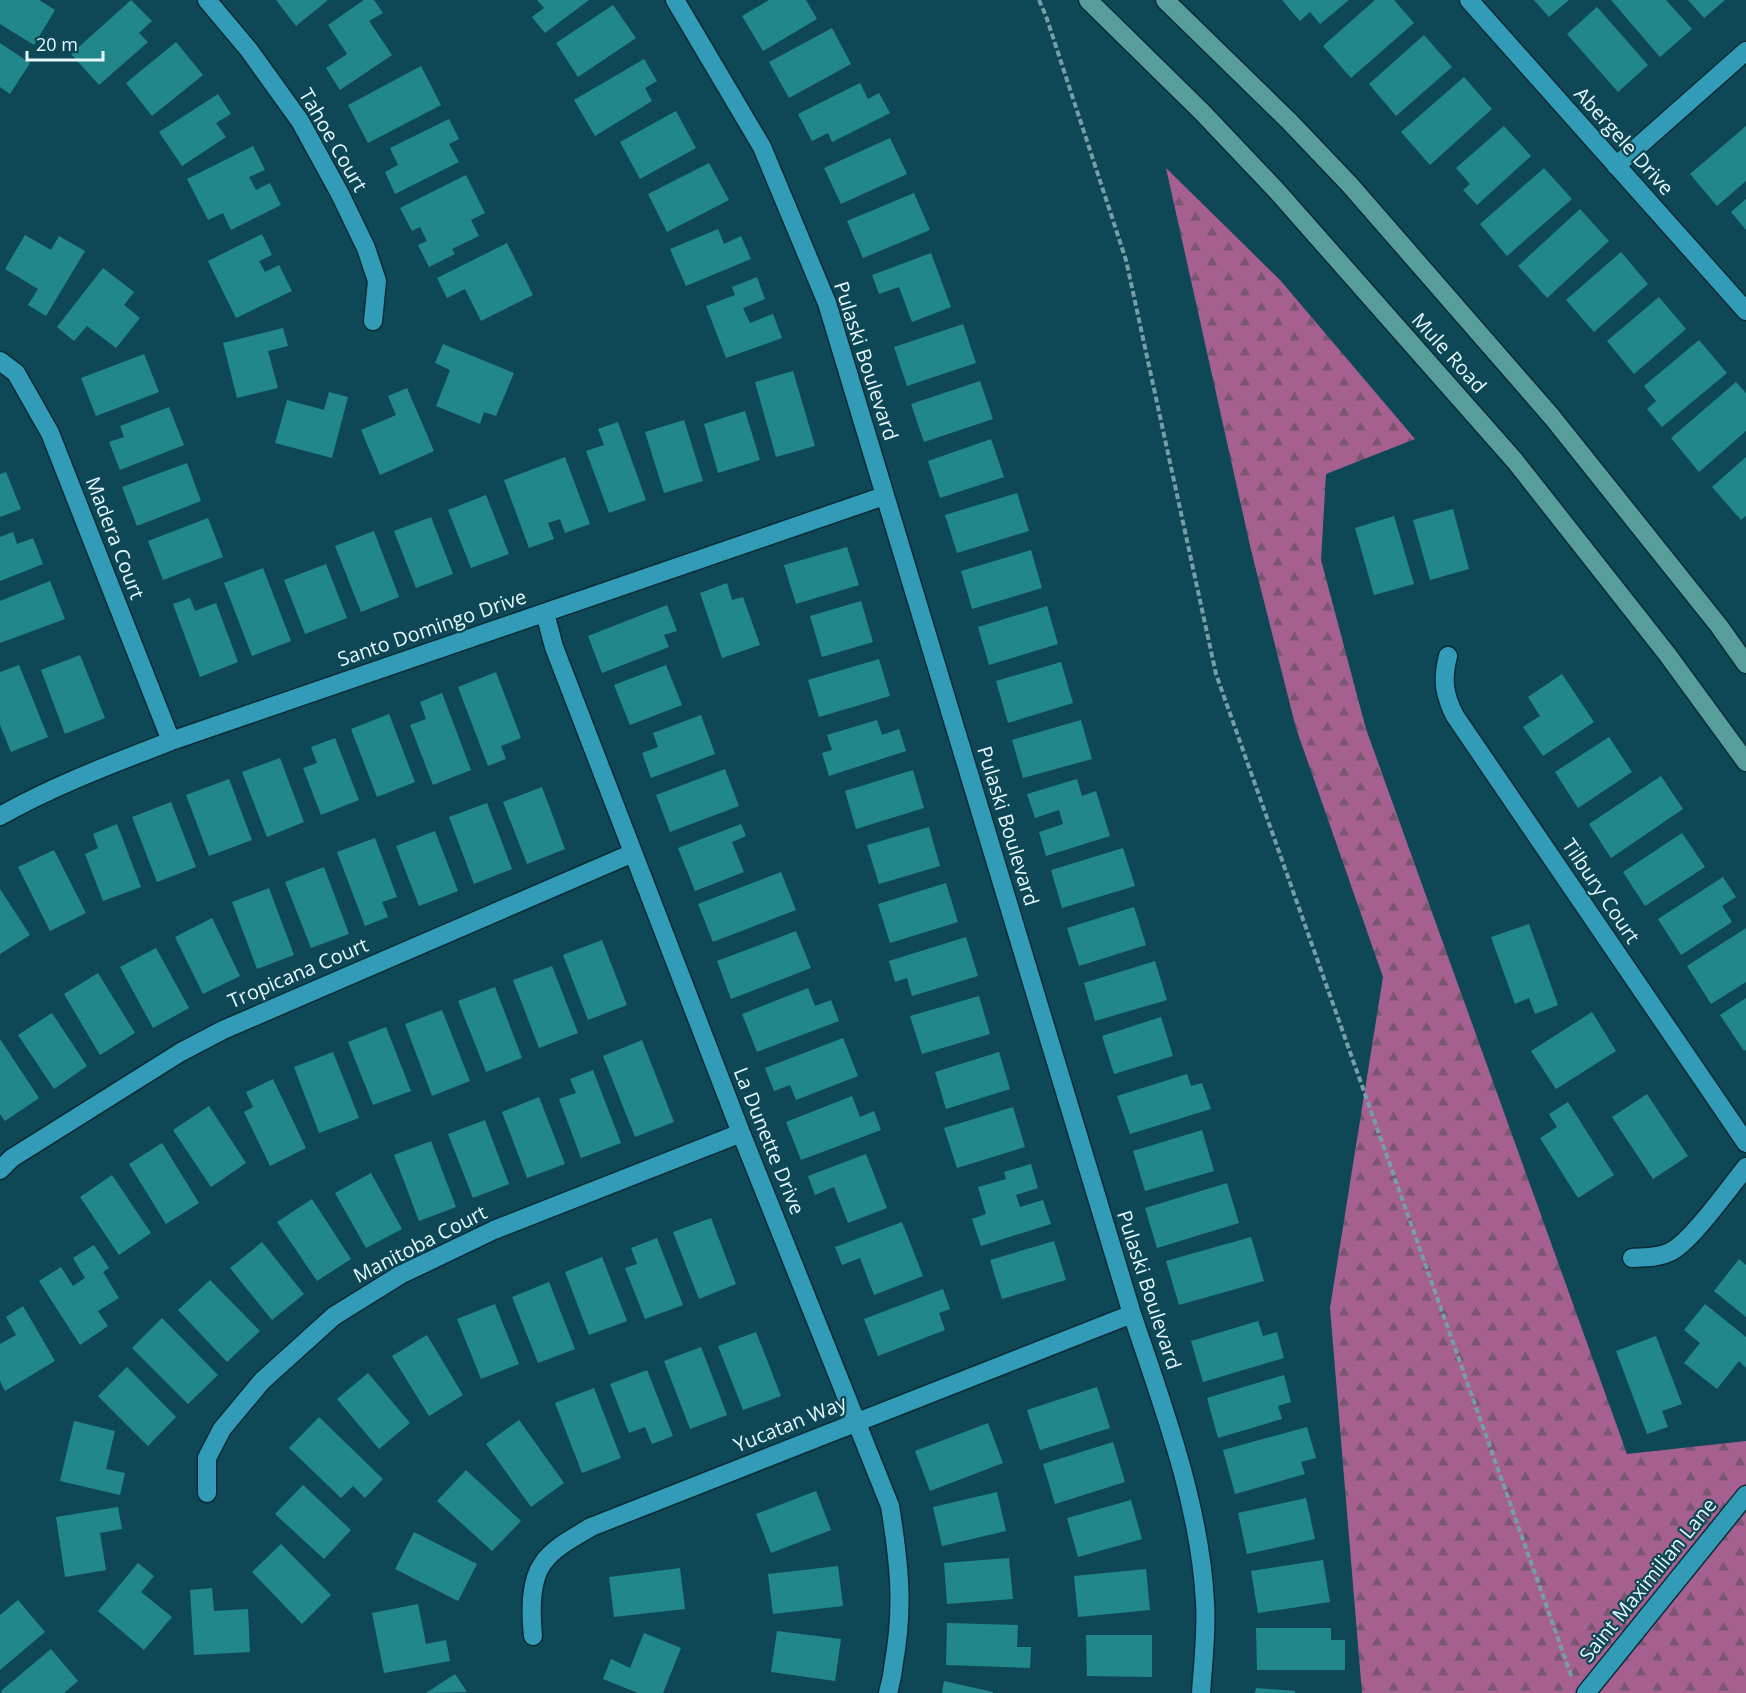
<svg xmlns="http://www.w3.org/2000/svg" width="1746" height="1693" font-family="'Open Sans',sans-serif">
	<style>
		.forest { fill: url(#forest-firs) }
		.building { fill: #22878b }
		.lines { fill: none; stroke-linecap: round; stroke-linejoin: round }
		.street-casing { stroke: #0b2c34; stroke-width: 21 }
		.secondary-casing { stroke: #0b2c34; stroke-width: 21 }
		.path { stroke: #779da7; stroke-width: 4; stroke-dasharray: 6 3; stroke-linecap: butt }
		.street { stroke: #329cb8; stroke-width: 18 }
		.secondary { stroke: #579d9c; stroke-width: 18 }
		.labels { text-anchor: middle; stroke-width: 4.5; stroke-linejoin: round; paint-order: stroke }
		.street-label { font-size: 20px; fill: #e6f8fe; stroke: #0e4856 }
	</style>
	<defs>
		<pattern id="forest-firs" width="22" height="20" patternUnits="userSpaceOnUse" patternTransform="scale(1.5)"><rect width="22" height="20" fill="#a56090"/><path d="M5 1l3.5 6h-7zM16 11l3.5 6h-7z" fill="#7a5671"/></pattern>
	</defs>
	<rect width="100%" height="100%" fill="#0e4856"/>
	<!-- forest -->
	<path class="forest" d="M1166 168 1280 280 1415 439 1326 474 1321 560 1366 729 1627 1454 1746 1441V1693H1362L1330 1308 1383 977 1296 728 1251 550Z"/>
	<!-- building -->
	<path class="building" d="M0 0H39L55 10 34 45 0 24Z
		M131 0 152 21 139 33 148 42 99 85 71 54Z
		M276 0H328L296 26Z
		M364 0H374L383 13 369 21 392 55 340 90 326 68 347 54 328 25Z
		M537 0H589L545 33 532 17 544 8Z
		M769 0H806L817 19 763 51 742 16Z
		M1282 0H1349L1320 24 1310 12 1300 21Z
		M1375 0H1394L1414 23 1351 78 1323 46Z
		M1534 0H1569L1549 17Z
		M1611 0H1666L1692 29 1660 57Z
		M1688 0H1725L1704 18Z
		M613 5 636 38 578 77 556 43Z
		M1597 7 1648 65 1618 92 1567 34Z
		M832 28 851 64 789 98 769 62Z
		M1424 35 1452 67 1396 116 1369 84Z
		M176 42 203 75 152 116 126 83Z
		M0 43 30 63 10 94 0 87Z
		M644 59 657 81 645 88 652 101 595 136 574 100Z
		M421 66 441 105 368 143 348 105Z
		M1464 77 1492 109 1430 165 1401 132Z
		M860 83 868 99 879 93 890 113 832 142 828 133 812 141 798 114Z
		M218 94 231 114 216 123 226 137 182 166 159 132Z
		M676 111 696 148 640 179 620 142Z
		M449 119 459 139 449 144 459 162 395 194 385 172 398 165 390 148Z
		M1504 126 1531 156 1477 205 1463 190 1470 184 1456 168Z
		M1746 126V181L1717 206 1690 174Z
		M890 138 907 174 841 204 824 168Z
		M253 146 265 170 249 177 256 190 270 183 281 205 231 230 223 213 208 220 187 179Z
		M709 163 729 200 667 232 648 194Z
		M1544 168 1572 199 1507 256 1480 224Z
		M466 175 485 213 471 220 479 236 452 249 455 254 429 267 418 245 427 241 420 227 412 231 400 208Z
		M914 193 930 230 863 258 847 221Z
		M1746 199V230L1731 212Z
		M1580 209 1609 241 1547 298 1518 266Z
		M718 229 724 244 741 236 751 259 686 286 670 249Z
		M262 234 272 255 259 261 265 272 279 265 292 291 236 318 208 261Z
		M25 235 51 250 59 236 85 251 46 316 28 305 38 289 5 269Z
		M507 243 533 295 481 321 465 289 447 298 437 278Z
		M1621 252 1648 284 1594 332 1566 300Z
		M931 253 951 307 912 322 899 287 879 294 872 275Z
		M103 268 134 292 124 305 140 318 116 348 87 326 74 341 57 327Z
		M757 277 765 299 743 308 750 323 773 314 782 338 726 358 706 306 735 295 732 287Z
		M1659 297 1686 329 1634 374 1607 341Z
		M963 324 976 363 907 386 894 347Z
		M283 328 288 346 268 351 278 388 237 398 223 343Z
		M1699 340 1727 373 1662 427 1647 409 1656 401 1644 386Z
		M443 344 514 373 496 416 484 412 480 424 436 406 450 370 435 363Z
		M144 354 159 392 96 416 81 378Z
		M793 371 815 446 776 457 755 382Z
		M980 381 993 419 924 442 911 404Z
		M1736 382 1746 393V431L1699 472 1671 438Z
		M407 388 434 451 380 475 361 430 396 415 388 396Z
		M329 392 348 397 332 458 275 443 287 400 324 410Z
		M169 407 184 445 120 470 109 442 124 437 120 426Z
		M745 411 760 460 718 473 704 424Z
		M684 420 703 481 664 493 645 432Z
		M618 422 646 500 609 513 586 451 604 445 598 429Z
		M991 439 1004 477 940 498 928 461Z
		M565 457 590 524 565 533 560 519 548 523 554 539 529 548 504 480Z
		M1746 457V516L1741 520 1712 487Z
		M187 463 201 501 137 526 122 487Z
		M6 472 21 509 0 517V474Z
		M1017 493 1029 531 957 553 945 515Z
		M486 495 509 554 471 568 448 510Z
		M1453 509 1469 569 1430 580 1413 520Z
		M1394 516 1414 584 1374 595 1355 528Z
		M431 517 453 574 416 588 394 531Z
		M208 518 223 557 163 580 148 541Z
		M374 531 399 597 361 612 335 546Z
		M13 532 17 544 33 538 43 564 0 581V537Z
		M847 547 859 585 796 604 784 565Z
		M1031 550 1042 588 972 609 961 571Z
		M326 564 347 618 305 634 284 580Z
		M263 568 291 641 252 656 224 583Z
		M50 581 65 619 0 643V601Z
		M727 583 732 600 743 597 760 645 722 658 700 593Z
		M190 598 195 611 216 603 238 662 200 677 173 604Z
		M861 601 873 642 822 657 810 616Z
		M667 605 677 631 664 635 669 647 602 673 588 636Z
		M1047 606 1058 644 989 665 978 627Z
		M80 655 105 718 65 734 41 670Z
		M879 659 890 696 819 717 808 680Z
		M1061 662 1073 703 1008 723 996 681Z
		M19 665 48 737 11 752 0 725V672Z
		M666 665 682 705 630 725 614 685Z
		M496 672 521 738 501 746 506 759 488 766 458 687Z
		M1562 674 1594 722 1543 756 1523 727 1540 716 1528 697Z
		M442 693 471 770 433 785 410 725 426 719 420 702Z
		M389 714 415 782 377 797 351 729Z
		M701 715 715 754 651 778 642 753 658 747 653 733Z
		M877 720 882 735 899 729 906 751 829 776 822 753 832 750 827 735Z
		M1081 720 1092 759 1023 778 1012 740Z
		M1609 737 1632 772 1578 808 1555 772Z
		M335 738 359 800 321 815 303 768 317 763 311 747Z
		M280 758 304 822 267 837 242 772Z
		M725 769 739 806 670 832 656 795Z
		M913 770 924 808 856 829 845 791Z
		M1661 776 1683 809 1611 858 1589 824Z
		M229 779 252 840 209 856 186 795Z
		M1077 779 1082 796 1096 791 1110 836 1046 856 1039 832 1063 824 1059 810 1035 818 1027 794Z
		M542 787 565 849 527 864 503 802Z
		M171 802 196 867 157 882 132 817Z
		M487 803 512 869 474 884 449 817Z
		M117 824 141 887 103 901 85 854 98 848 93 834Z
		M741 824 746 836 732 842 744 872 695 891 678 848Z
		M929 827 940 866 879 884 867 845Z
		M435 831 458 891 419 906 396 846Z
		M1682 833 1705 867 1645 906 1623 872Z
		M375 838 397 897 382 902 388 917 365 926 337 852Z
		M1123 848 1135 886 1062 908 1051 870Z
		M54 850 86 913 50 931 18 867Z
		M324 867 349 934 311 948 285 882Z
		M781 872 796 910 713 942 698 904Z
		M1723 877 1736 897 1722 906 1732 922 1681 955 1658 919Z
		M946 883 958 922 890 943 878 904Z
		M269 888 294 955 257 969 232 902Z
		M0 889 30 935 0 954Z
		M1134 907 1146 945 1079 966 1067 928Z
		M212 918 240 976 203 994 175 937Z
		M1529 924 1558 1005 1535 1014 1529 998 1515 1004 1491 937Z
		M1746 928V982L1711 1004 1687 966Z
		M796 931 811 968 731 999 717 961Z
		M966 937 978 976 912 996 907 978 895 982 889 961Z
		M602 940 627 1005 588 1020 563 955Z
		M156 948 189 1008 153 1028 120 967Z
		M1155 961 1167 1000 1095 1021 1084 983Z
		M552 966 578 1033 539 1048 513 980Z
		M98 973 135 1033 100 1055 64 994Z
		M495 987 522 1058 486 1072 458 1001Z
		M808 988 815 1006 831 1000 839 1021 757 1052 742 1014Z
		M979 996 990 1034 922 1054 910 1016Z
		M1746 998V1050L1744 1051 1720 1015Z
		M442 1010 470 1081 432 1096 405 1024Z
		M1592 1012 1616 1051 1556 1089 1531 1051Z
		M52 1013 87 1066 54 1089 18 1035Z
		M1161 1017 1173 1056 1114 1074 1102 1036Z
		M386 1027 411 1091 373 1105 348 1042Z
		M843 1038 858 1076 796 1100 790 1085 774 1091 765 1068Z
		M0 1039 39 1098 5 1121 0 1114Z
		M642 1040 674 1122 635 1137 603 1056Z
		M333 1052 359 1118 319 1133 294 1067Z
		M999 1052 1010 1089 946 1109 935 1072Z
		M593 1070 621 1143 581 1158 559 1099 576 1093 570 1079Z
		M1187 1074 1191 1086 1202 1083 1211 1109 1130 1134 1117 1096Z
		M273 1079 306 1148 270 1166 244 1112 253 1107 246 1092Z
		M1647 1094 1688 1156 1653 1179 1612 1117Z
		M852 1096 860 1117 874 1111 881 1130 801 1160 786 1122Z
		M539 1097 565 1164 527 1178 502 1112Z
		M1568 1102 1614 1175 1578 1198 1540 1138 1557 1127 1549 1114Z
		M209 1106 246 1163 211 1187 173 1130Z
		M1013 1107 1025 1147 957 1168 944 1128Z
		M485 1120 509 1184 473 1198 448 1134Z
		M1202 1130 1214 1171 1145 1191 1133 1151Z
		M431 1141 456 1207 419 1221 394 1155Z
		M162 1143 199 1203 166 1224 129 1164Z
		M866 1154 887 1208 848 1223 834 1187 815 1195 808 1176Z
		M1031 1164 1038 1188 1016 1195 1020 1207 1043 1200 1051 1224 981 1246 972 1219 986 1214 978 1187 1006 1179 1004 1172Z
		M371 1173 402 1229 366 1248 335 1193Z
		M112 1175 151 1233 119 1255 80 1197Z
		M1227 1183 1239 1223 1157 1248 1145 1208Z
		M312 1199 351 1259 317 1281 277 1222Z
		M711 1218 736 1284 699 1299 673 1232Z
		M902 1222 923 1276 874 1295 860 1258 842 1265 835 1247Z
		M1251 1237 1264 1281 1179 1305 1166 1261Z
		M657 1238 683 1305 645 1319 625 1268 637 1264 631 1248Z
		M1054 1241 1066 1280 1002 1299 990 1260Z
		M262 1242 304 1294 272 1320 230 1268Z
		M94 1245 109 1268 103 1272 119 1298 98 1311 108 1326 80 1345 39 1281 61 1267 73 1286 85 1278 73 1258Z
		M602 1257 627 1321 589 1335 565 1272Z
		M1739 1259 1746 1265V1317L1714 1291Z
		M210 1280 260 1331 227 1362 178 1310Z
		M549 1282 575 1349 538 1363 512 1297Z
		M943 1289 950 1309 939 1313 945 1330 878 1356 864 1319Z
		M495 1304 519 1364 481 1379 457 1319Z
		M1705 1304 1746 1337V1368L1739 1361 1717 1389 1684 1363 1700 1343 1684 1330Z
		M23 1306 55 1361 5 1391 0 1381V1344L16 1335 6 1317Z
		M162 1318 218 1375 188 1404 132 1348Z
		M1258 1321 1263 1336 1277 1332 1284 1358 1203 1382 1191 1341Z
		M756 1332 781 1396 743 1410 718 1346Z
		M427 1335 463 1395 429 1416 392 1356Z
		M1656 1336 1682 1404 1662 1411 1668 1427 1647 1434 1616 1351Z
		M701 1347 727 1415 690 1429 664 1361Z
		M127 1367 176 1417 148 1446 98 1396Z
		M647 1370 673 1436 652 1444 645 1427 629 1433 610 1384Z
		M368 1373 410 1423 379 1449 337 1399Z
		M1284 1375 1291 1402 1278 1406 1282 1419 1218 1438 1207 1398Z
		M1097 1387 1110 1428 1040 1450 1027 1410Z
		M594 1388 621 1458 582 1473 555 1403Z
		M319 1417 383 1479 365 1498 353 1486 341 1498 289 1448Z
		M519 1420 564 1483 531 1507 486 1444Z
		M74 1421 115 1431 106 1469 125 1473 120 1495 60 1481Z
		M988 1423 1003 1463 930 1491 915 1451Z
		M1307 1427 1316 1458 1301 1462 1305 1474 1235 1494 1223 1450Z
		M1113 1442 1125 1482 1055 1504 1043 1464Z
		M466 1470 521 1521 492 1551 437 1501Z
		M303 1485 351 1530 324 1559 275 1514Z
		M816 1491 831 1530 771 1553 756 1514Z
		M997 1492 1006 1531 942 1546 933 1507Z
		M1306 1498 1315 1539 1247 1554 1238 1513Z
		M1131 1500 1142 1539 1078 1557 1067 1518Z
		M118 1507 122 1529 100 1533 106 1570 65 1577 56 1517Z
		M414 1532 477 1564 458 1601 395 1569Z
		M281 1544 331 1595 302 1624 252 1572Z
		M1009 1558 1013 1599 947 1604 944 1563Z
		M1323 1560 1330 1602 1258 1613 1251 1571Z
		M138 1563 154 1576 141 1592 172 1617 144 1650 98 1611Z
		M838 1566 843 1606 773 1614 768 1574Z
		M680 1568 685 1609 614 1617 609 1577Z
		M1146 1569 1150 1610 1078 1617 1074 1576Z
		M212 1588 214 1611 248 1609 250 1652 194 1655 190 1590Z
		M18 1600 45 1632 0 1670V1615Z
		M418 1604 426 1644 446 1640 450 1661 384 1673 372 1613Z
		M947 1623 1018 1625 1017 1647H1031L1030 1668 946 1665Z
		M1256 1628H1331V1640H1345V1670H1257Z
		M777 1631 841 1639 835 1681 771 1672Z
		M644 1633 681 1648 663 1693H638L603 1679 611 1659 630 1668Z
		M1086 1635H1152V1677L1087 1676Z
		M51 1649 78 1681 64 1693H2L1 1691Z
		M455 1674 467 1692 426 1693Z
		M944 1681 993 1692V1693H942Z
		M1256 1688 1295 1691V1693H1255Z"/>
	<g class="lines">
		<defs>
			<path id="street" d="M207 0 249 50 300 121 340 194 366 248 377 281 373 321
				M675 0 762 147 827 303 1132 1314C1163 1406 1200 1505 1205 1602 1207 1632 1203 1663 1201 1693
				M1469 0 1746 311
				M1616 166 1746 51
				M0 361 16 373 50 433 171 741
				M545 613 554 647 741 1133 890 1506C899 1561 904 1606 894 1662 893 1672 891 1683 888 1693
				M1448 656C1442 679 1444 695 1455 716L1746 1143
				M0 816C55 785 112 764 171 741L884 496
				M0 1170 12 1158 181 1052 223 1030 633 853
				M1632 1258C1645 1257 1658 1258 1670 1252 1690 1243 1730 1187 1746 1167
				M207 1493V1458L222 1429 262 1381 334 1316 400 1275 494 1230 741 1133
				M533 1636C531 1615 529 1582 543 1563 554 1547 575 1537 591 1527L1132 1314
				M1586 1693 1746 1495"/>
			<path id="secondary" d="M1088 0 1202 112 1276 190 1515 461 1667 654 1746 762
				M1165 0 1290 122 1350 185 1552 417 1719 626 1746 664"/>
		</defs>
		<!-- street casing -->
		<use href="#street" class="street-casing"/>
		<!-- secondary casing -->
		<use href="#secondary" class="secondary-casing"/>
		<!-- path -->
		<path class="path" d="M1039 0 1046 16 1126 260 1216 674 1572 1678"/>
		<!-- street -->
		<use href="#street" class="street"/>
		<!-- secondary -->
		<use href="#secondary" class="secondary"/>
	</g>
	<g class="labels">
		<!-- street labels -->
		<g class="street-label">
			<text transform="translate(333 140) rotate(60)" y="7">Tahoe Court</text>
			<text transform="translate(1624 141) rotate(48)" y="7">Abergele Drive</text>
			<text transform="translate(1449 353) rotate(48)" y="7">Mule Road</text>
			<text transform="translate(866 361) rotate(72)" y="7">Pulaski Boulevard</text>
			<text transform="translate(115 538) rotate(69)" y="7">Madera Court</text>
			<text transform="translate(432 628) rotate(-19)" y="7">Santo Domingo Drive</text>
			<text transform="translate(1008 826) rotate(73)" y="7">Pulaski Boulevard</text>
			<text transform="translate(1601 891) rotate(56)" y="7">Tilbury Court</text>
			<text transform="translate(298 973) rotate(-23)" y="7">Tropicana Court</text>
			<text transform="translate(769 1141) rotate(68)" y="7">La Dunette Drive</text>
			<text transform="translate(420 1244) rotate(-27)" y="7">Manitoba Court</text>
			<text transform="translate(1149 1290) rotate(72)" y="7">Pulaski Boulevard</text>
			<text transform="translate(790 1424) rotate(-22)" y="7">Yucatan Way</text>
			<text transform="translate(1648 1580) rotate(-51)" y="7">Saint Maximilian Lane</text>
		</g>
	</g>
	<!-- scale -->
	<path d="M27 51v9h76v-9" fill="none" stroke="#e6f8fe" stroke-width="3"/>
	<text x="36" y="51" font-size="18" fill="#e6f8fe" stroke="#0e4856" stroke-width="4.5" paint-order="stroke">20 m</text>
</svg>
